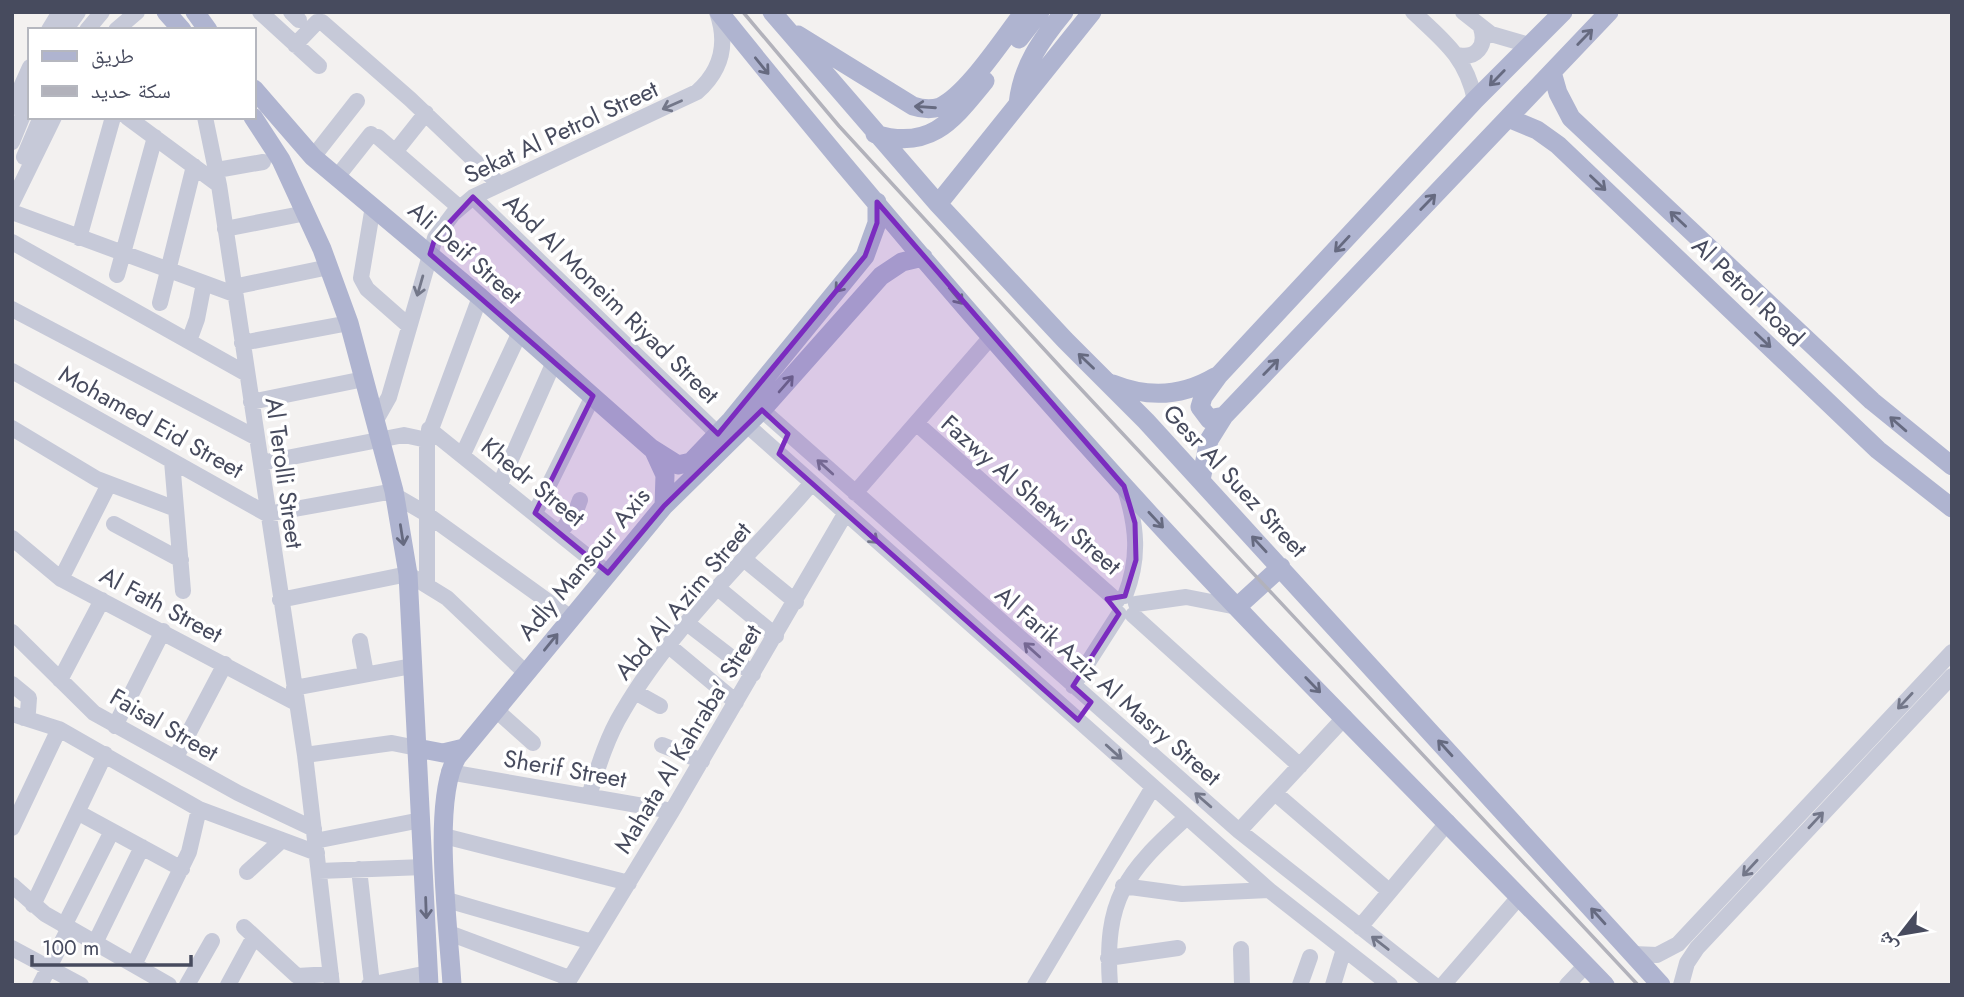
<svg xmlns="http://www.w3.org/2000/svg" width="1964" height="997" font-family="Jost,'Noto Naskh Arabic',sans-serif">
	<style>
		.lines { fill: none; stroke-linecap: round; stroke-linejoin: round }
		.minor { stroke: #c6c9d8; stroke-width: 16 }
		.major { stroke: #afb4d0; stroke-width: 19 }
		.rail { stroke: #b2b2bb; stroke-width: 3.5 }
		.minor-bridge { stroke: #c6c9d8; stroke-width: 16 }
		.oneway { stroke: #666a80 }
		.oneway2 { stroke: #737789 }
		.marked { fill: #7b2cbf; fill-opacity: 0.2; stroke: #7b2cbf; stroke-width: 5; stroke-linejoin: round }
		.labels { text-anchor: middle; stroke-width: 7; stroke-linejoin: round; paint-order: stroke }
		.street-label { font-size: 24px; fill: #474b5e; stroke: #fff }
	</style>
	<rect width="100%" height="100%" fill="#f3f1f0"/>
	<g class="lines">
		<!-- minor -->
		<path class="minor" d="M260 12 319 66
			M291 12 299 20
			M1413 12C1444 41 1466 57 1475 100
			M1463 12 1491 34 1529 45
			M49 30 60 12
			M65 30 78 12
			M116 30 137 12
			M295 45 317 22H322L410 99 499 184
			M1458 55C1476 59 1487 46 1481 28
			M12 107 30 67
			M127 117 219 185
			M205 117 219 185 305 755 332 985
			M378 137 460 208
			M12 142 30 98
			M395 152 426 113
			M24 157 41 117
			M313 157 357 101
			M217 170 263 162
			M337 177 371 134
			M473 197 718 434
			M12 203 54 117
			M373 206 361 278 367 289 409 326
			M12 212 234 294
			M225 229 306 213
			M79 238 113 117
			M12 242 247 374
			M117 275 155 137
			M233 287 329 267
			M160 303 194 166
			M12 309 257 438
			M189 341 197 319 204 283
			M242 343 349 323
			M12 371 267 514 394 491
			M251 402 364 379
			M762 410 1239 831 1434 985
			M376 420 389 397 435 238 453 214 473 197 697 92C722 70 728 43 717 12
			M916 423 1117 601
			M747 425 1269 890 1390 985
			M12 428 97 479 176 509
			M429 429 608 573
			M463 454 520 332
			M172 461 183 591
			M261 463 404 435 427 440
			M500 484 554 362
			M1125 489C1137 527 1140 558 1125 596
			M855 493 991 337
			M394 495 425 513 571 618
			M535 513 593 396
			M114 524 181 560
			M560 533 576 511 580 500
			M12 538 61 579 296 703
			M745 560 796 602
			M61 579 109 484
			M427 585V440L480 297
			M719 589 776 636
			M280 600 408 574 447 598 526 673
			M1136 604 1186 597 1237 607
			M1133 615 1300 766
			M688 624 753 674
			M12 632 94 713 238 793 314 829
			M360 641 366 674
			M669 646 736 702
			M60 680 102 600
			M12 684 29 698 28 712 24 718
			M1073 686 1119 614
			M294 688 412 666
			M635 692 660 706
			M496 710 533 743
			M12 714 59 729 199 809 317 853
			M115 726 163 631
			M662 745 702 761
			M305 755 392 743 417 748
			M176 757 225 664
			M449 772 672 811
			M1275 793 1389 891
			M589 796C598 767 607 737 623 711 671 628 749 557 811 484
			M79 813 182 869
			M12 828 59 729
			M1239 831 1345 717
			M444 836 629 883
			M315 841 421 820
			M359 869 372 984
			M319 871 424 867
			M247 872 282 840
			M12 885 45 914 169 985
			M1123 886 1182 894 1269 890
			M447 900 592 942
			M33 905 105 754
			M64 926 112 831
			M244 927 297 976 331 974
			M1360 927 1448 822
			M449 933 569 978
			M95 943 142 847
			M12 948 81 985
			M1241 949 1242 985
			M1633 954 1657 955 1678 944 1952 652
			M1108 958 1178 948
			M134 965 189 852 199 809
			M40 985 69 928
			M187 985 212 941
			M228 985 254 937
			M369 985 428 973
			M566 985 672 811 845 514
			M1035 985 1153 787
			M1110 985C1104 899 1125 873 1187 817
			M1300 985 1310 957
			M1333 985 1344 949
			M1443 985 1520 896
			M1567 985 1586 965
			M1681 985 1687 963 1697 948 1952 676"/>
		<!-- major -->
		<path class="major" d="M166 12 182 30
			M195 12 208 30
			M719 12C849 174 984 332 1123 485 1278 656 1444 818 1605 985
			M772 12 938 204 1065 340 1146 421 1661 985
			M798 35 913 106C922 109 930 110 940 107 968 94 1004 37 1024 12
			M1019 39 1040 12
			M1552 72 1558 93 1571 118 1872 401 1952 466
			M254 89 313 157 480 297 651 448 678 465 691 462 731 420 865 256 877 223V202
			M1018 104C1022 66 1041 40 1064 12
			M253 117 281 160 322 249 349 323 394 491 408 574 429 985
			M1508 118 1537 130 1558 145 1878 450 1952 508
			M875 134C931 151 953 120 985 81
			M938 204 1092 12
			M1113 384C1148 398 1183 396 1215 377
			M1224 416 1209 419 1200 407 1203 397 1219 375 1475 100 1563 12
			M654 451 665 475 664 506
			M1201 480 1209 440 1224 416 1609 12
			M1237 607 1281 567
			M417 748 443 753 464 748
			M452 985C449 931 431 800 457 757L664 506 762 410 881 276 902 262 923 257"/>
		<!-- rail -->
		<path class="rail" d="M743 12 839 126 1065 372 1638 985"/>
		<!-- minor-bridge -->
		<path class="minor-bridge" d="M87 30 102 12"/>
	</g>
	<!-- one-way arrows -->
	<defs><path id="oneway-shaft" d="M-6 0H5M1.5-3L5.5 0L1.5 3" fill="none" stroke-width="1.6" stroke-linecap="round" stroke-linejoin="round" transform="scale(1.75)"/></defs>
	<g class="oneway">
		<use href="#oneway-shaft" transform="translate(1585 37) rotate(-46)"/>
		<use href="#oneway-shaft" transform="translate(762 66) rotate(51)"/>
		<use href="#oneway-shaft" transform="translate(1497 78) rotate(134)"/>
		<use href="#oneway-shaft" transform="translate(925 107) rotate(-176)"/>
		<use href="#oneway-shaft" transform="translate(1598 183) rotate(44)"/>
		<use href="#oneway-shaft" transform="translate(1428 202) rotate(-46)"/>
		<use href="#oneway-shaft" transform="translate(1678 219) rotate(-137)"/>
		<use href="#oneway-shaft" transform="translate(1342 244) rotate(133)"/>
		<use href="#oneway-shaft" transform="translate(842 284) rotate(129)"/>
		<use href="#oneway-shaft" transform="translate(956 296) rotate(50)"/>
		<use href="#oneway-shaft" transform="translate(1763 340) rotate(44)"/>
		<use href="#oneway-shaft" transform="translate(1086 361) rotate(-136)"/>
		<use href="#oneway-shaft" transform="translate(1271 367) rotate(-46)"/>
		<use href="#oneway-shaft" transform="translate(786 384) rotate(-49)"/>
		<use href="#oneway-shaft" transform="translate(1898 424) rotate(-139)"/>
		<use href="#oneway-shaft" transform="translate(1156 520) rotate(47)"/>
		<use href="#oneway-shaft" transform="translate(402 535) rotate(81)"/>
		<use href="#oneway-shaft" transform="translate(1259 544) rotate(-133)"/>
		<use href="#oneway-shaft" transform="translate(551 642) rotate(-51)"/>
		<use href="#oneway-shaft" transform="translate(1313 685) rotate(46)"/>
		<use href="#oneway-shaft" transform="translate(1445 748) rotate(-132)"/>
		<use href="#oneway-shaft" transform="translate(426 908) rotate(88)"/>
		<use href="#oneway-shaft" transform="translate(1598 916) rotate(-132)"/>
	</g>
	<g class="oneway2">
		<use href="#oneway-shaft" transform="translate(672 105) rotate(156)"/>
		<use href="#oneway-shaft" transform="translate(420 286) rotate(106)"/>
		<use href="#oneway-shaft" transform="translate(825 467) rotate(-138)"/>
		<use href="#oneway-shaft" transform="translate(870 536) rotate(42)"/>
		<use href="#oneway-shaft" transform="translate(1032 650) rotate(-138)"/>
		<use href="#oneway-shaft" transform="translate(1905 701) rotate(133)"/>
		<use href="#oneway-shaft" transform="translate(1114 752) rotate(42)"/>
		<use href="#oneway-shaft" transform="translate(1203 800) rotate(-139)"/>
		<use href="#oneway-shaft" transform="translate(1816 820) rotate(-47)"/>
		<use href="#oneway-shaft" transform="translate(1750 868) rotate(133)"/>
		<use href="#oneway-shaft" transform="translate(1380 943) rotate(-142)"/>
	</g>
	<!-- marked area -->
	<path class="marked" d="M473 197 718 434 865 256 877 223V202L1124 486 1135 523 1136 560 1125 596 1107 599 1119 614 1073 686 1091 702 1078 720 779 454 788 434 762 410 664 506 608 573 535 513 593 396 430 254 435 238Z"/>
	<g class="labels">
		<!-- street labels -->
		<g class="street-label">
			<text transform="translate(561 132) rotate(-25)" y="8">Sekat Al Petrol Street</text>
			<text transform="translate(465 253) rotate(41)" y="8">Ali Deif Street</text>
			<text transform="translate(1748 292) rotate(44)" y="8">Al Petrol Road</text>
			<text transform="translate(611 299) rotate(44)" y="8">Abd Al Moneim Riyad Street</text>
			<text transform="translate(151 422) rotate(29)" y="8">Mohamed Eid Street</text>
			<text transform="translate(284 473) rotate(82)" y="8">Al Terolli Street</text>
			<text transform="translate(1235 481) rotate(47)" y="8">Gesr Al Suez Street</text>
			<text transform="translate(533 482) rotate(39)" y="8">Khedr Street</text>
			<text transform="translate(1031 495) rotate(41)" y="8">Fazwy Al Shetwi Street</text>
			<text transform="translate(584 564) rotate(-50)" y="8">Adly Mansour Axis</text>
			<text transform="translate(683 601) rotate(-50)" y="8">Abd Al Azim Street</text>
			<text transform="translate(161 605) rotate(28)" y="8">Al Fath Street</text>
			<text transform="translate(1108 686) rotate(41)" y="8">Al Farik Aziz Al Masry Street</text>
			<text transform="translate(164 725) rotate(30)" y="8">Faisal Street</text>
			<text transform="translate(688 739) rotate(-59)" y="8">Mahata Al Kahraba' Street</text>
			<text transform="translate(565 769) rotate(10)" y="8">Sherif Street</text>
		</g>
	</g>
	<!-- border -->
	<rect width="1964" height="997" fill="none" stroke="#474b5e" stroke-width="28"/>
	<!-- legend -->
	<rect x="28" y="28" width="228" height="91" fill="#ffffff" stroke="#b5b7bf" stroke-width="2"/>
	<rect x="42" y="51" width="35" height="10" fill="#afb4d0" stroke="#b5b7bf" stroke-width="2"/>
	<text x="91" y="63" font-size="21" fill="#474b5e">طريق</text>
	<rect x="42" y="86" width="35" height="10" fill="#b2b2bb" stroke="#b5b7bf" stroke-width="2"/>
	<text x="91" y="98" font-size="21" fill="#474b5e">سكة حديد</text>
	<!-- north arrow -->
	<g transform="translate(1901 934) rotate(239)" stroke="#ffffff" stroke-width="5" paint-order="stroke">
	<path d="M0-5L12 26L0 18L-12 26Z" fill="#474b5e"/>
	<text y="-10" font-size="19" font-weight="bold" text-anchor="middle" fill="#474b5e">ش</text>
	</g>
	<!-- scale -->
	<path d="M32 955v10h159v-10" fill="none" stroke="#474b5e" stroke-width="3.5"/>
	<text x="42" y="955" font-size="21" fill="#474b5e" stroke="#ffffff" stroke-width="5" paint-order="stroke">100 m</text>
</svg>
